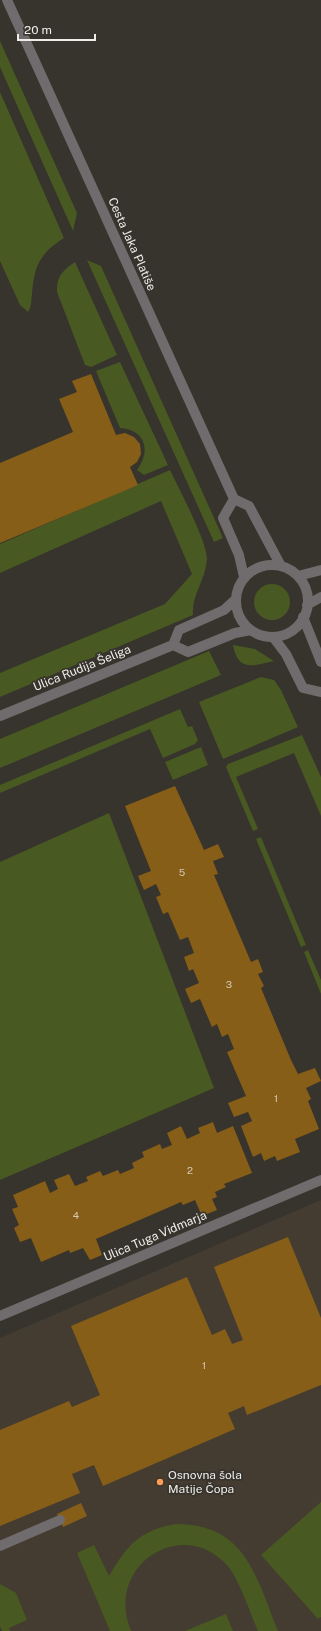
<svg xmlns="http://www.w3.org/2000/svg" width="321" height="1631" font-family="'Public Sans',sans-serif">
	<style>
		.built { fill: #443c31 }
		.green { fill: #485921 }
		.building { fill: #875e17 }
		.lines { fill: none; stroke-linecap: round; stroke-linejoin: round }
		.service { stroke: #706c6d; stroke-width: 10 }
		.pedestrian { stroke: #706c6d; stroke-width: 10 }
		.minor { stroke: #706c6d; stroke-width: 10 }
		.poi-dot { fill: #fd9d55; stroke: #37332d; stroke-width: 1.5 }
		.labels { text-anchor: middle; stroke-width: 3.5; stroke-linejoin: round; paint-order: stroke }
		.number-label { font-size: 10px; fill: #d5c9b4 }
		.street-label { font-size: 12px; fill: #efede9; stroke: #37332d }
		.poi-label { font-size: 12px; fill: #efede9; stroke: #37332d; text-anchor: start }
	</style>
	<rect width="100%" height="100%" fill="#37332d"/>
	<!-- built -->
	<path class="built" d="M321 1200V1631H2L0 1627V1338Z"/>
	<!-- green -->
	<path class="green" d="M0 41 77 213 73 231 0 67Z
		M0 92 64 238C40 253 34 266 32 294 31 301 32 306 28 312L20 305 0 261Z
		M87 260 101 266 223 538 214 542Z
		M75 262 117 355 91 367 85 365 57 292C56 277 63 270 75 262Z
		M120 362 168 465 144 475 137 470C151 451 146 430 120 428L96 371Z
		M170 470C179 489 207 541 207 559 206 579 191 596 193 615L0 697V673L165 604 192 574 161 501 0 573V544Z
		M254 602a18 18 0 1 1 36 0a18 18 0 1 1-36 0Z
		M233 645 255 649 274 661C253 666 238 672 233 645Z
		M209 651 221 675 0 768V739Z
		M261 677 274 680 281 690 298 727 223 759 199 702Z
		M180 709 188 727 192 726 198 740 195 744 163 758 150 729 0 793V785Z
		M302 735 321 777V816L294 753 236 777 258 829 253 831 226 767 228 764Z
		M201 747 208 765 173 780 165 762Z
		M109 813 214 1088 0 1180V862Z
		M261 837 306 945 301 947 256 839Z
		M308 950 321 980V994L304 952Z
		M321 1502V1617L318 1619 261 1555Z
		M176 1524C246 1524 256 1577 278 1631H258C250 1613 239 1578 226 1564 181 1516 104 1566 131 1631H110L77 1553 94 1545 109 1576C127 1546 139 1530 176 1524Z
		M0 1584 16 1593 27 1620 9 1628 10 1631H2L0 1627Z
		M226 1614 233 1631H185Z"/>
	<!-- building -->
	<path class="building" d="M91 374 116 435 125 433 134 437 140 444 141 454 137 462 130 467 138 485 0 543V463L73 432 59 399 77 392 72 381Z
		M175 786 204 850 218 844 224 857 213 861 218 874 214 875 251 962 258 959 263 972 258 974 264 986 261 988 291 1060 298 1074 315 1068 321 1081 306 1088 311 1099 308 1101 319 1129 295 1139 300 1152 277 1161 275 1156 264 1161 261 1153 253 1157 241 1126 252 1121 248 1112 234 1117 228 1103 246 1096 227 1052 234 1049 228 1034 222 1037 217 1024 212 1027 200 999 191 1003 185 989 199 983 193 969 189 971 184 957 194 953 188 937 180 940 168 912 163 914 156 897 161 895 156 884 144 890 138 876 151 871 125 806Z
		M213 1122 217 1133 233 1126 252 1173 224 1184 226 1187 215 1192 217 1197 212 1199 217 1210 202 1216 195 1200 183 1205 181 1202 96 1239 102 1255 90 1260 83 1248 70 1253 69 1250 41 1262 31 1238 20 1242 14 1228 19 1225 12 1209 18 1207 13 1195 45 1181 50 1193 58 1189 54 1180 69 1174 75 1186 88 1181 86 1177 100 1171 103 1176 118 1170 120 1174 134 1168 132 1163 144 1157 142 1152 160 1144 162 1149 172 1145 167 1133 181 1126 187 1139 200 1133 198 1128Z
		M288 1237 321 1318V1385L247 1415 244 1406 228 1413 235 1429 103 1486 94 1465 72 1474 80 1493 0 1526V1430L69 1401 72 1407 100 1395 71 1326 187 1277 212 1335 225 1329 232 1344 243 1340 214 1267Z
		M81 1503 87 1516 63 1527 57 1514Z"/>
	<g class="lines">
		<!-- service -->
		<path class="service" d="M0 1546 60 1520"/>
		<!-- pedestrian -->
		<path class="pedestrian" d="M0 1316 321 1180"/>
		<!-- minor -->
		<path class="minor" d="M7 0 234 499 249 506 281 566
			M234 499 223 518 239 555 244 577
			M236 601a36 36 0 1 1 72 0a36 36 0 1 1-72 0Z
			M298 576 321 570
			M307 605 321 597
			M303 617 321 662
			M273 637 286 654 303 688 320 692
			M173 645 188 652 235 633 251 630
			M0 716 173 645 179 630 224 610 235 600"/>
	</g>
	<!-- markers -->
	<circle class="poi-dot" cx="160" cy="1482" r="4"/>
	<g class="labels">
		<!-- number labels -->
		<g class="number-label">
			<text x="182" y="876">5</text>
			<text x="229" y="988">3</text>
			<text x="276" y="1102">1</text>
			<text x="190" y="1174">2</text>
			<text x="76" y="1219">4</text>
			<text x="204" y="1369">1</text>
		</g>
		<!-- street labels -->
		<g class="street-label">
			<text transform="translate(132 244) rotate(66)" y="4">Cesta Jaka Platiše</text>
			<text transform="translate(82 668) rotate(-22)" y="4">Ulica Rudija Šeliga</text>
			<text transform="translate(155 1236) rotate(-23)" y="4">Ulica Tuga Vidmarja</text>
		</g>
		<!-- poi labels -->
		<g class="poi-label">
			<text x="168" y="1479">Osnovna šola<tspan x="168" dy="14">Matije Čopa</tspan></text>
		</g>
	</g>
	<!-- scale -->
	<path d="M18 34v6h77v-6" fill="none" stroke="#efede9" stroke-width="2"/>
	<text x="24" y="34" font-size="12" fill="#efede9" stroke="#37332d" stroke-width="3" paint-order="stroke">20 m</text>
</svg>
